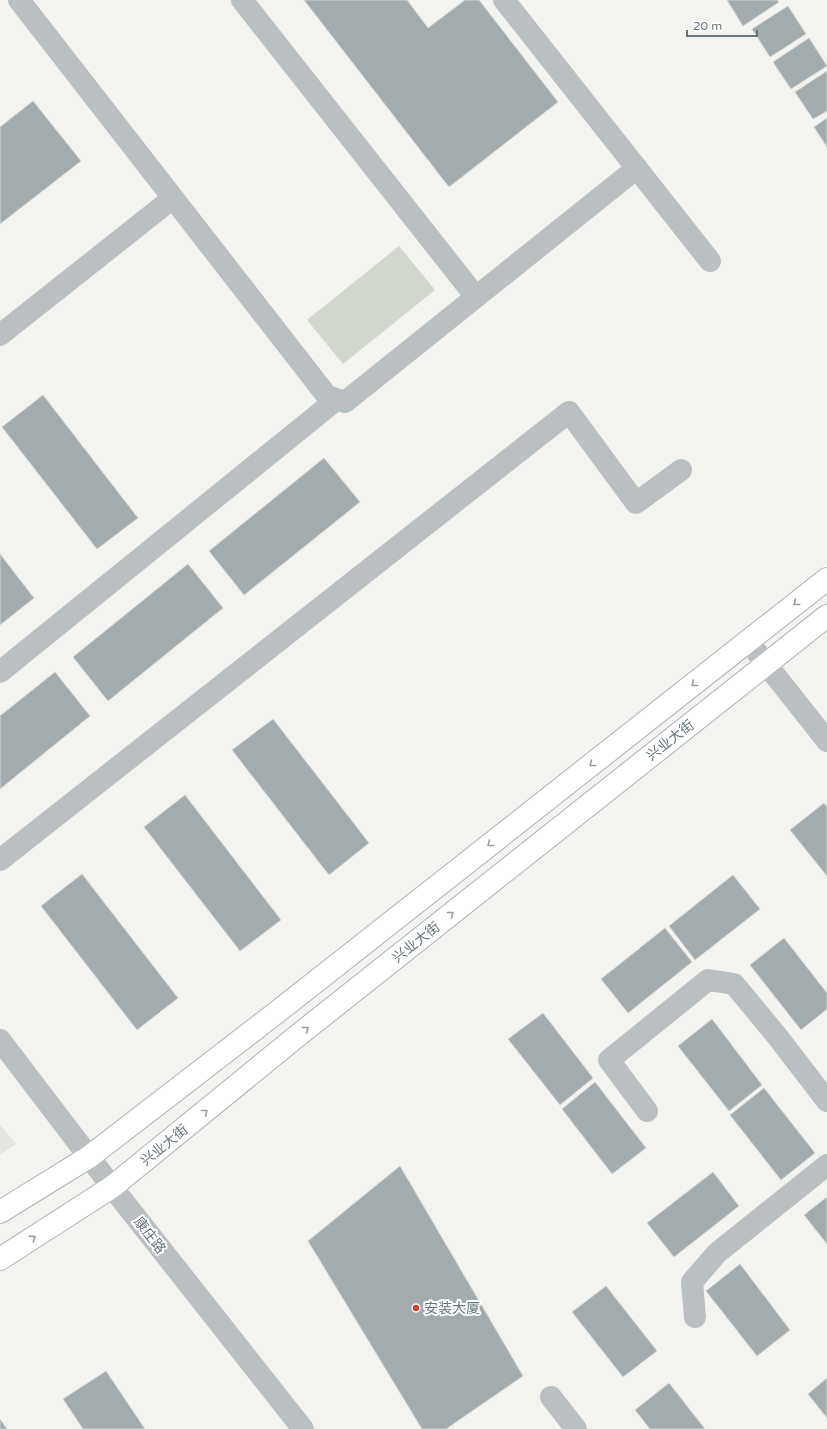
<svg xmlns="http://www.w3.org/2000/svg" width="827" height="1429" font-family="'Varela Round','Noto Sans SC',sans-serif">
	<style>
		.built { fill: #e4e4e3 }
		.green { fill: #d3d8cf }
		.building { fill: #a2abae; stroke: #d4d4d2 }
		.lines { fill: none; stroke-linecap: round; stroke-linejoin: round }
		.major-casing { stroke: #aeb3b5; stroke-width: 24 }
		.minor { stroke: #babfc1; stroke-width: 22 }
		.major { stroke: #fff; stroke-width: 22 }
		.oneway { stroke: #939fa4 }
		.poi-dot { fill: #cf4234; stroke: #fff; stroke-width: 1.5 }
		.labels { text-anchor: middle; stroke-width: 4; stroke-linejoin: round; paint-order: stroke }
		.street-label { font-size: 14px; fill: #65767d; stroke: #fff }
		.poi-label { font-size: 14px; fill: #65767d; stroke: #fff; text-anchor: start }
	</style>
	<rect width="100%" height="100%" fill="#f3f3f0"/>
	<!-- built -->
	<path class="built" d="M0 1125 16 1144 0 1155Z"/>
	<!-- green -->
	<path class="green" d="M399 246 435 290 343 364 307 320Z"/>
	<!-- building -->
	<path class="building" d="M304 0H407L428 28 465 0H479L558 102 449 187Z
		M727 0H777L779 2 743 26Z
		M788 6 806 34 770 57 752 29Z
		M809 38 827 66 791 89 773 62Z
		M827 71V111L813 119 795 92Z
		M33 101 81 161 0 224V127Z
		M827 118V147L814 127Z
		M43 395 138 518 97 549 2 427Z
		M324 458 360 502 244 595 209 551Z
		M0 554 34 598 0 625Z
		M188 564 223 608 108 701 73 657Z
		M55 672 90 716 0 789V716Z
		M273 719 369 843 329 875 232 750Z
		M185 795 281 920 240 951 144 827Z
		M824 803 827 807V876L790 830Z
		M82 874 178 998 137 1030 41 906Z
		M733 875 760 909 695 960 669 926Z
		M665 928 692 962 628 1013 601 979Z
		M784 938 827 993V1009L801 1030 750 965Z
		M543 1013 593 1078 560 1105 508 1039Z
		M712 1019 762 1085 729 1111 678 1046Z
		M595 1082 646 1148 612 1174 562 1109Z
		M764 1088 815 1153 781 1180 730 1115Z
		M400 1166 523 1376 446 1429H422L308 1241Z
		M713 1172 739 1206 674 1257 647 1223Z
		M827 1197V1244L804 1215Z
		M740 1264 790 1330 757 1356 706 1291Z
		M606 1286 657 1351 623 1377 572 1312Z
		M106 1371 145 1429H83L63 1399Z
		M827 1378V1418L808 1394Z
		M669 1383 705 1429H650L635 1410Z
		M0 1419 7 1429H0Z"/>
	<g class="lines">
		<defs>
			<path id="major" d="M0 1212 89 1157 281 1009 827 579
				M0 1259 112 1187 301 1033 827 616"/>
		</defs>
		<!-- major casing -->
		<use href="#major" class="major-casing"/>
		<!-- minor -->
		<path class="minor" d="M19 0 327 396 345 402 637 168
			M242 0 476 297
			M504 0 710 261
			M0 335 173 198
			M748 641 827 741
			M0 672 336 400
			M0 860 569 412 636 503 681 470
			M0 1040 112 1187 303 1429
			M647 1111 609 1060 708 980 734 984 777 1036 827 1101
			M695 1317 692 1282 717 1253 827 1165
			M551 1397 576 1429"/>
		<!-- major -->
		<use href="#major" class="major"/>
	</g>
	<!-- one-way arrows -->
	<defs><path id="oneway-chevron" d="M-2-3.5L2.5 0L-2 3.5" fill="none" stroke-width="1.6" stroke-linecap="round" stroke-linejoin="round"/></defs>
	<g class="oneway">
		<use href="#oneway-chevron" transform="translate(796 603) rotate(142)"/>
		<use href="#oneway-chevron" transform="translate(694 684) rotate(142)"/>
		<use href="#oneway-chevron" transform="translate(592 764) rotate(142)"/>
		<use href="#oneway-chevron" transform="translate(490 844) rotate(142)"/>
		<use href="#oneway-chevron" transform="translate(451 914) rotate(-38)"/>
		<use href="#oneway-chevron" transform="translate(306 1029) rotate(-38)"/>
		<use href="#oneway-chevron" transform="translate(205 1112) rotate(-39)"/>
		<use href="#oneway-chevron" transform="translate(33 1238) rotate(-33)"/>
	</g>
	<!-- markers -->
	<circle class="poi-dot" cx="416" cy="1308" r="4"/>
	<g class="labels">
		<!-- street labels -->
		<g class="street-label">
			<text transform="translate(670 740) rotate(-38)" y="5">兴业大街</text>
			<text transform="translate(416 942) rotate(-38)" y="5">兴业大街</text>
			<text transform="translate(164 1145) rotate(-39)" y="5">兴业大街</text>
			<text transform="translate(150 1235) rotate(52)" y="5">康庄路</text>
		</g>
		<!-- poi labels -->
		<g class="poi-label">
			<text x="424" y="1313">安装大厦</text>
		</g>
	</g>
	<!-- scale -->
	<path d="M687 30v6h70v-6" fill="none" stroke="#65767d" stroke-width="2"/>
	<text x="693" y="30" font-size="12" fill="#65767d" stroke="#ffffff" stroke-width="3" paint-order="stroke">20 m</text>
</svg>
